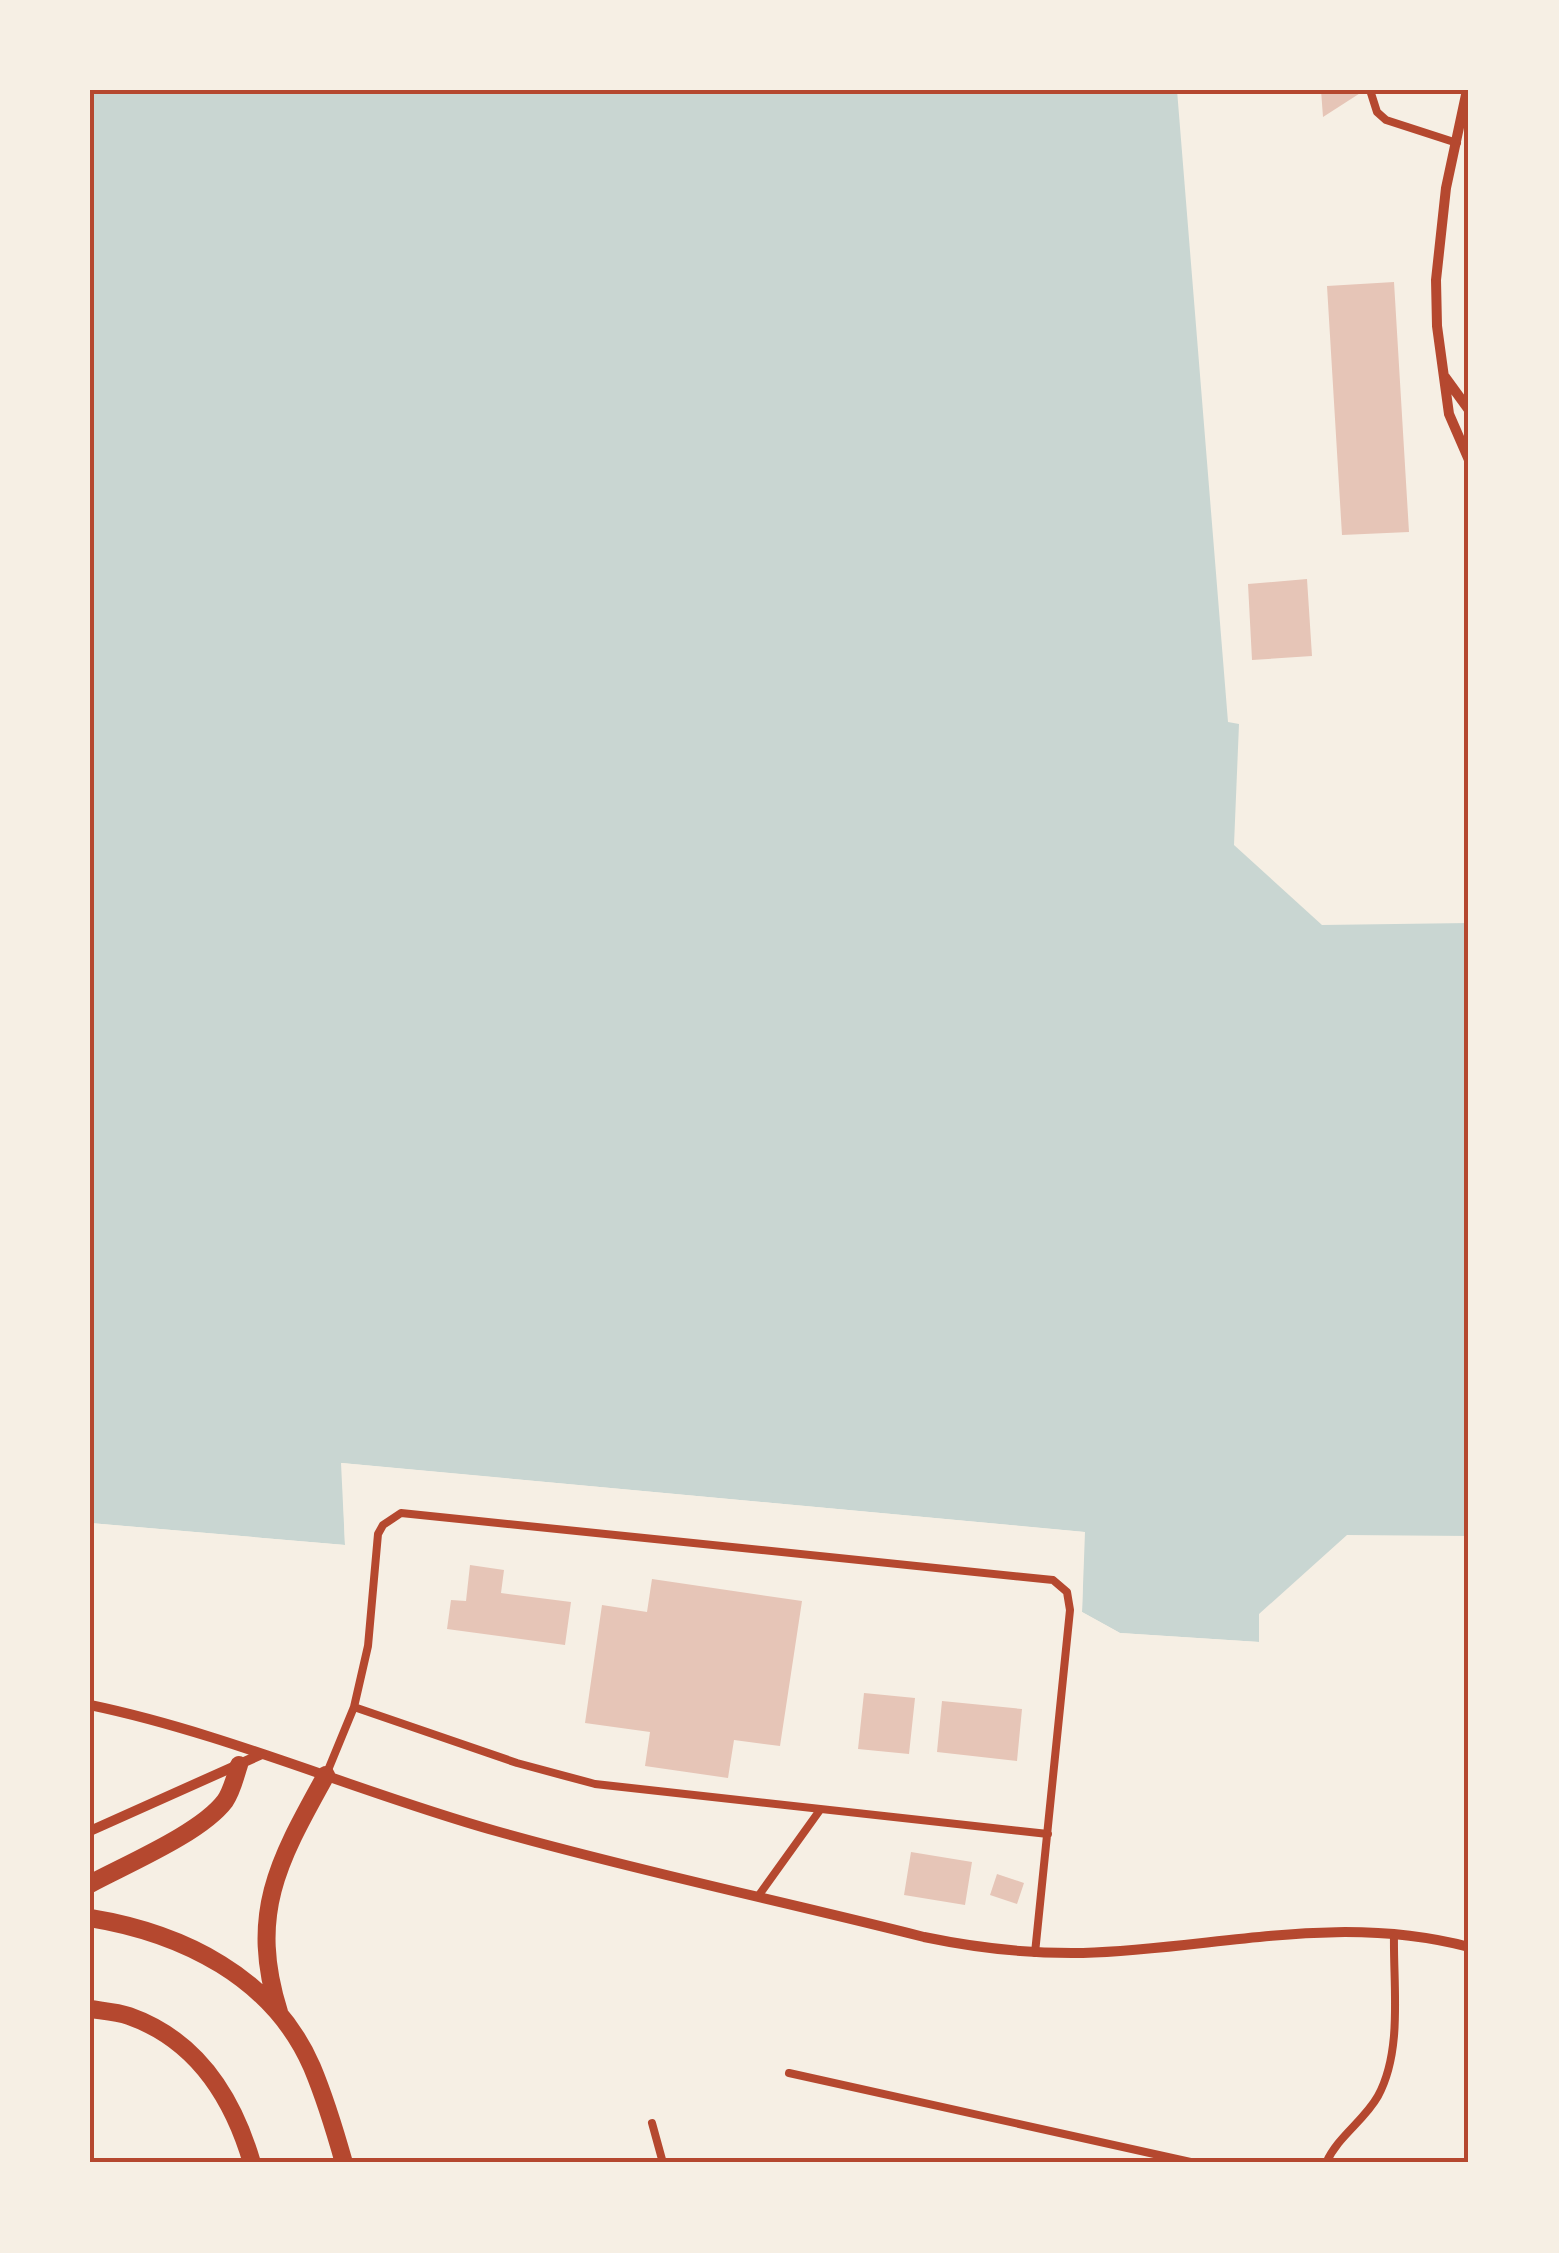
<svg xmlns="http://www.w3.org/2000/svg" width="1559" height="2253" font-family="'Open Sans',sans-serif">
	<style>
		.water { fill: #c9d6d2 }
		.pier { fill: #f6efe4 }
		.building { fill: #e6c5b7 }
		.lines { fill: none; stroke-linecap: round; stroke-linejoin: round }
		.service { stroke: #b5482f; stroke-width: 8 }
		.minor { stroke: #b5482f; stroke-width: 10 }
		.tertiary { stroke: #b5482f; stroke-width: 18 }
		.neatline { fill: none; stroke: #b5482f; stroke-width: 4 }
	</style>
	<rect width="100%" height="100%" fill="#f6efe4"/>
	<!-- water -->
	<path class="water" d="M90 90H1177L1228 722 1239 724 1234 845 1322 925 1469 923V1536L1347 1535 1259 1614V1642L1120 1633 1082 1612 1084 1532 342 1463 345 1545 90 1523Z"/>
	<!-- pier -->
	<path class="pier" d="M341 1463 1085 1532 1082 1612 1120 1633 1259 1642V1647L1119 1638 1079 1616 1080 1537 347 1468 350 1545 346 1550 90 1528V1523L345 1545Z"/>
	<!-- building -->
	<path class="building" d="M1321 90H1365L1323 117Z
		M1394 282 1409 532 1342 535 1327 286Z
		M1307 579 1312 656 1252 660 1248 584Z
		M470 1565 504 1570 501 1593 571 1602 565 1645 447 1629 451 1600 466 1601Z
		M652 1579 802 1601 780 1746 734 1740 728 1778 645 1766 650 1732 585 1723 602 1605 647 1612Z
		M864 1693 915 1698 909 1754 858 1749Z
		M942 1701 1022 1709 1017 1761 937 1752Z
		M911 1852 972 1862 965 1905 904 1895Z
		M997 1874 1024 1883 1017 1904 990 1895Z"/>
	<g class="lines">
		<!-- service -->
		<path class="service" d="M1370 90 1377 112 1386 120 1457 143
			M354 1707 517 1763 595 1784 1048 1834
			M326 1775 354 1707 368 1646 378 1534 383 1525 401 1513 1053 1580 1067 1592 1070 1610 1035 1953
			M759 1895 820 1810
			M789 2073 1195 2163
			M652 2123 663 2163
			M1326 2163C1338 2136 1364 2121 1378 2096 1403 2050 1393 1985 1394 1935"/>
		<!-- minor -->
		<path class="minor" d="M1467 90 1446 188 1436 280 1437 326 1449 414 1469 460
			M1445 377 1469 410
			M90 1705C229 1734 360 1793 496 1831 637 1871 782 1901 924 1937 977 1948 1029 1954 1083 1953 1216 1949 1335 1912 1469 1947
			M90 1831 262 1754"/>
		<!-- tertiary -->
		<path class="tertiary" d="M90 1884C127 1864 201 1833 225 1801 232 1791 235 1777 239 1765
			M90 1918C182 1933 273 1977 312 2067 325 2098 335 2131 344 2163
			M90 2009C103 2011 117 2012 129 2016 197 2040 233 2098 252 2163
			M279 2012C248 1913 279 1860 326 1775"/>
	</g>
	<!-- border -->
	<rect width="1559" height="2253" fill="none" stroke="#f6efe4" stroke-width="185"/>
	<rect x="92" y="92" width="1374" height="2068" class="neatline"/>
</svg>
